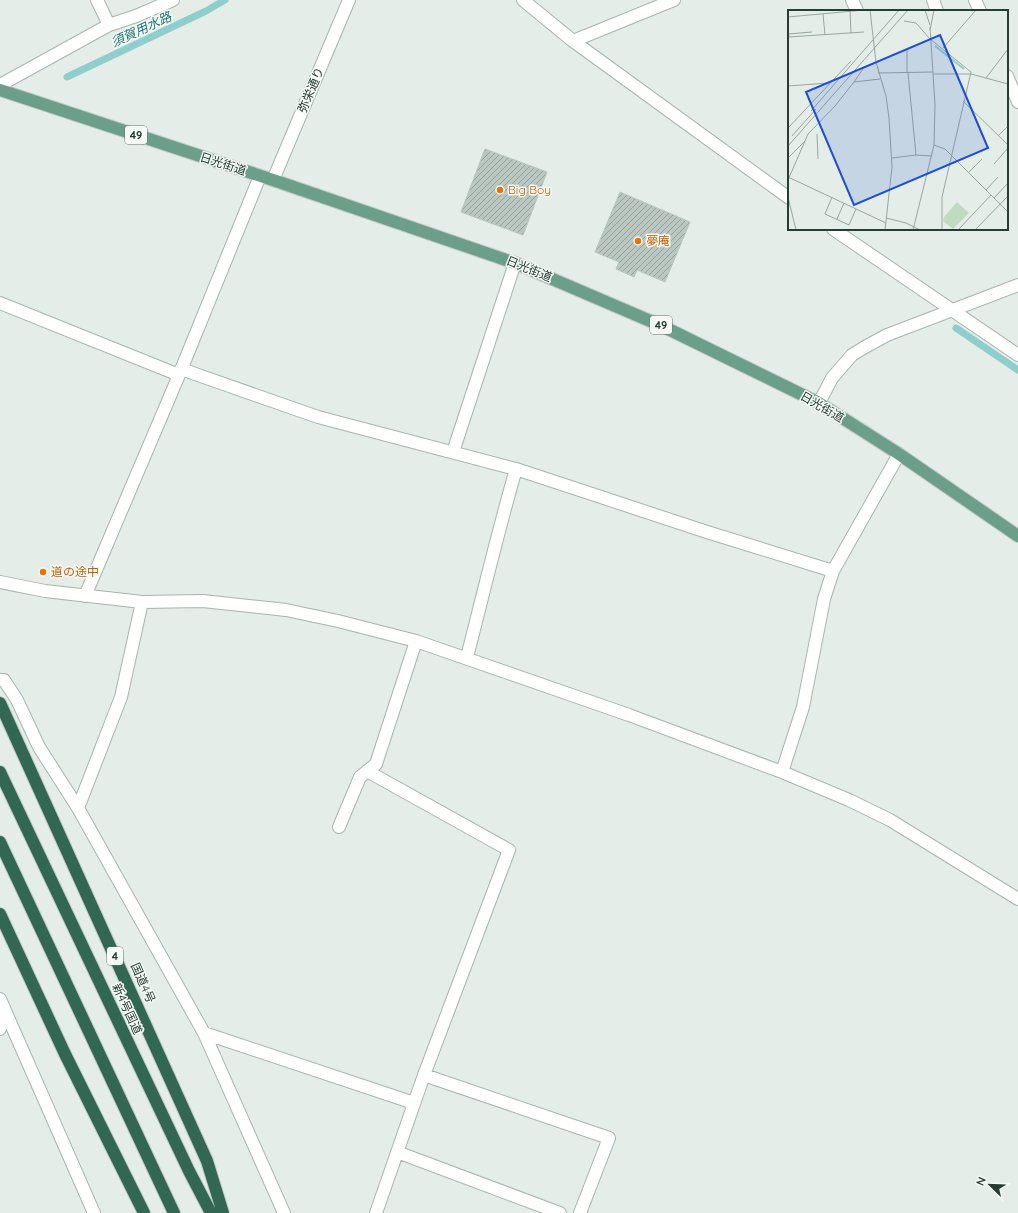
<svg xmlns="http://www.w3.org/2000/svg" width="1018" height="1213" font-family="Quicksand,'Noto Sans JP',sans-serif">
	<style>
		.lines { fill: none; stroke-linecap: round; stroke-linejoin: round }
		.stream { stroke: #90cecd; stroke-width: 7 }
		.building { fill: url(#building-hatch); stroke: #b7c6bd }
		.minor-casing { stroke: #a7b5ad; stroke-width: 14 }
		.major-casing { stroke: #c2c9c6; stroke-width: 14 }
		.highway-casing { stroke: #c2c9c6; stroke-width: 14 }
		.minor { stroke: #fff; stroke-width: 12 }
		.major { stroke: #6c9f89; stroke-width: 12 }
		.highway { stroke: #326754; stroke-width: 12 }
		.food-dot { fill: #e8710a; stroke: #f5f9f6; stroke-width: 1.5 }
		.labels { text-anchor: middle; stroke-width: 3; stroke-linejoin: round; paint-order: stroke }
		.shield { fill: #f5f9f6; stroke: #63756d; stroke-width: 1 }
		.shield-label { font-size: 11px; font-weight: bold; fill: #253d32 }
		.street-label { font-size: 12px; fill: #253d32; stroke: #f5f9f6 }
		.food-label { font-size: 12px; fill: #c56008; stroke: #f5f9f6; text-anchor: start }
		.water-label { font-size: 13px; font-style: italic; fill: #227575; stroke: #f5f9f6 }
		.inset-river { fill: none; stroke: #90cecd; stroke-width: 2 }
		.inset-road { fill: none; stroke: #98a79f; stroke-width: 1 }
		.view { fill: #1d4ed8; fill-opacity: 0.15; stroke: #1d4ed8; stroke-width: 2 }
		.inset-edge { fill: none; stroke: #253d32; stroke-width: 2 }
	</style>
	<defs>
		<pattern id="building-hatch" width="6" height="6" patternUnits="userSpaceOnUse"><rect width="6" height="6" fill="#b9c7c0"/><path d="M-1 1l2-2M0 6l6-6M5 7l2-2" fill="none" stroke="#96a39d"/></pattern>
	</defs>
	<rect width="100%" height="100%" fill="#e4ede7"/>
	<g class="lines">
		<!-- stream -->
		<path class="stream" d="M67 77 206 11 225 0
			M956 328 1018 370"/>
	</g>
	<!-- building -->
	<path class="building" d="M485 149 547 172 523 235 461 212Z
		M620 192 690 222 665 282 637 270 634 277 616 269 619 262 595 252Z"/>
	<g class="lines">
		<defs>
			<path id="minor" d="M97 0 109 25
				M523 0 573 41 789 198
				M852 0 857 11
				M933 0 937 11
				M975 0 980 11
				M573 41 674 0
				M1007 76 1018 102
				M0 85 109 25 136 16 173 0
				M273 180 349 0
				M833 229 1018 355
				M0 303 179 375
				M181 369 318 417 516 469 707 532 833 571
				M819 403 832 378 852 355 865 347 887 335 1018 285
				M453 452 515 263
				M0 582 45 591 142 602 203 601 286 610 338 621 416 641 629 715 782 772 849 800 890 820 1018 899
				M85 596 179 375 260 176
				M142 602 121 697 78 808 204 1033 284 1213
				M467 657C483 595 498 531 516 469
				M0 680H4L17 700 39 747 78 808
				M367 771 509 850 424 1075 376 1213
				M782 772 803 707 824 599 833 571 899 454
				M339 827 360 777 376 764 416 641
				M0 999 94 1213
				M0 1029 5 1013
				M204 1033 414 1103
				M424 1075 609 1138 580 1213
				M397 1152 560 1213"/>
			<path id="major" d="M0 90 273 180 515 263 662 326 819 403 899 454 1018 536"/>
			<path id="highway" d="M0 703 207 1161 223 1213
				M0 772 189 1171 211 1213
				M0 842 174 1213
				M0 914 65 1054 144 1213"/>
		</defs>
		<!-- minor casing -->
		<use href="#minor" class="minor-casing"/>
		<!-- major casing -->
		<use href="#major" class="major-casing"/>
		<!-- highway casing -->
		<use href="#highway" class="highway-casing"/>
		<!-- minor -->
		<use href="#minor" class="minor"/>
		<!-- major -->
		<use href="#major" class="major"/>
		<!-- highway -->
		<use href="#highway" class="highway"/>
	</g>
	<!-- markers -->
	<g class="food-dot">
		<circle cx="500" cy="190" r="4"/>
		<circle cx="638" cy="241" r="4"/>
		<circle cx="43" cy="572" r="4"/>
	</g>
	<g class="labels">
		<!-- shield labels -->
		<g class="shield">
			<rect x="125" y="126" width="22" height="18" rx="3"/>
			<rect x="650" y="316" width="22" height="18" rx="3"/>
			<rect x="107" y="947" width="16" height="18" rx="3"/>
		</g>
		<g class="shield-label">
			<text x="136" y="139">49</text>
			<text x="661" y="329">49</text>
			<text x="115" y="960">4</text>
		</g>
		<!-- street labels -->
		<g class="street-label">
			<text transform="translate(311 90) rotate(-67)" y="4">弥栄通り</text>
			<text transform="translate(223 164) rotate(18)" y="4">日光街道</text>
			<text transform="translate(529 269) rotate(22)" y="4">日光街道</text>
			<text transform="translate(822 407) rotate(30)" y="4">日光街道</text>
			<text transform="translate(143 983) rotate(66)" y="4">国道4号</text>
			<text transform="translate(127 1009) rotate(65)" y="4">新4号国道</text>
		</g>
		<!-- food labels -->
		<g class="food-label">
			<text x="508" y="194">Big Boy</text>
			<text x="646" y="245">夢庵</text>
			<text x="51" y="576">道の途中</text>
		</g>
		<!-- water labels -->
		<g class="water-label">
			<text transform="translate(141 29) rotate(-25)" y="5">須賀用水路</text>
		</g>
	</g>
	<!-- overview -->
	<g transform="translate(788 10)">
		<rect width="220" height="220" fill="#e4ede7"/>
		<path d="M169 192 181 203 165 219 155 211 156 207Z" fill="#bfdcc2"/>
		<path class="inset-river" d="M147 36 176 59"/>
		<path class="inset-road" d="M82 0 88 52 98 86 101 108 104 157 97 220M137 0 142 15M62 1 63 23M35 4 37 25M0 7 76 0M116 11 128 13 142 29 183 62 154 187V220M142 20 146 0M0 24 24 22M0 27 76 22M119 38V63M155 38 188 0M90 63 145 62M120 63 128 145M145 64H183L220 74M198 68 220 39M66 72 77 56M0 76 40 73M175 91 220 135M23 101 111 0M0 118 63 51M29 124 30 149M4 126 28 99M210 126 220 116M146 135 157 139 220 202M0 136 120 0M0 148 17 131M104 148 128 145 144 146M206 154 220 138M180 163 194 149M0 167 98 213M0 170 20 124 47 96 66 72 92 69M198 180 210 167M0 187 8 220M44 187 37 204 61 215 68 199M206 188 220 173M98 208 118 213 132 220M49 209 56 193M125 220 146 135 147 95 142 17M170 220 203 185M187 220 220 186"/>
		<path class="view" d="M152 25 200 138 66 195 18 82Z"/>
		<rect width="220" height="220" class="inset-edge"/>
	</g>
	<!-- north arrow -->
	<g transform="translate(990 1185) rotate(293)" stroke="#f5f9f6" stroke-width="3" paint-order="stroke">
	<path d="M0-3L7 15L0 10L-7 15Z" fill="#253d32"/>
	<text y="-6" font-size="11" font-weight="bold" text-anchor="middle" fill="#253d32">N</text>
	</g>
</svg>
